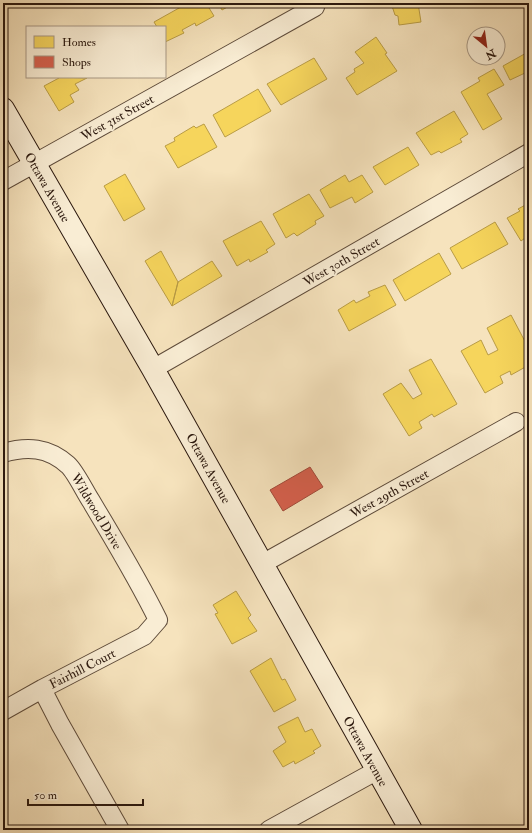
<svg xmlns="http://www.w3.org/2000/svg" width="532" height="833" font-family="'IM FELL Double Pica',serif">
	<style>
		.homes { fill: #f6d55c; stroke: #b99c45 }
		.shops { fill: #d6604d; stroke: #a34a3a }
		.lines { fill: none; stroke-linecap: round; stroke-linejoin: round }
		.street-casing { stroke: #5e4b3a; stroke-width: 20 }
		.secondary-casing { stroke: #2b180e; stroke-width: 24 }
		.street { stroke: #f9edd4; stroke-width: 18 }
		.secondary { stroke: #f9edd4; stroke-width: 22 }
		.labels { text-anchor: middle; stroke-width: 4; stroke-linejoin: round; paint-order: stroke }
		.street-label { font-size: 13px; fill: #2b180e; stroke: #f9edd4 }
	</style>
	<rect width="100%" height="100%" fill="#f6e3bd"/>
	<filter id="stains"><feTurbulence type="fractalNoise" baseFrequency=".005" numOctaves="4"/><feColorMatrix values="0 0 0 0 .2 0 0 0 0 .09 0 0 0 0 .02 0 0 0 .5 -.17"/></filter>
	<radialGradient id="worn" r=".72"><stop offset=".6" stop-color="#630" stop-opacity="0"/><stop offset="1" stop-color="#630" stop-opacity=".3"/></radialGradient>
	<!-- homes -->
	<path class="homes" d="M188 3H206L214 16 196 26 195 23 182 30 184 33 165 42V27H157L154 22Z
		M218 3H239L231 7V5L222 10Z
		M391 3H418L421 22 399 25 398 16 395 15Z
		M376 37 387 53 385 54 397 71 357 95 346 78 355 72 354 69 364 63 355 52Z
		M529 46V79L525 73 510 80 503 66 528 52 526 47Z
		M314 58 327 79 281 105 267 84Z
		M494 69 504 85 487 94 502 119 483 130 461 92 480 81 478 78Z
		M58 77 87 78 75 84 79 90 70 95 74 102 59 111 44 86 59 78Z
		M258 89 271 111 225 137 213 115Z
		M454 111 468 134 460 139 462 142 441 153 439 151 431 155 416 133Z
		M204 124 217 147 178 168 165 146 175 141 174 138 194 126 196 128Z
		M408 147 419 165 385 185 373 167Z
		M125 174 145 209 124 221 104 186Z
		M345 175 349 182 362 175 373 192 355 203 352 197 330 208 320 190Z
		M309 194 324 216 315 221 316 224 297 236 294 233 286 238 273 214Z
		M529 203V245L525 238 521 241 507 218 520 211 518 209Z
		M261 221 275 244 266 250 268 252 250 262 249 259 237 266 223 241Z
		M495 222 508 244 462 269 450 248Z
		M161 251 178 282 172 306 145 261Z
		M439 253 451 274 405 301 393 280Z
		M212 261 222 276 172 306 178 282Z
		M385 285 396 305 349 331 338 310 354 300 356 303 370 296 368 292Z
		M511 315 529 349V365L511 375 510 371 500 376 503 383 485 393 461 351 481 340 488 355 498 350 487 328Z
		M431 359 457 404 434 417 432 414 419 422 422 428 409 436 383 394 401 383 413 399 422 394 409 370Z
		M236 591 251 615 248 618 257 631 232 644 215 614 218 613 213 605Z
		M271 658 282 680 285 679 296 700 274 712 250 671Z
		M298 717 305 732 312 729 321 746 313 751 315 753 295 764 294 761 283 767 273 751 286 742 278 727Z"/>
	<!-- shops -->
	<path class="shops" d="M310 467 323 487 283 511 270 490Z"/>
	<g class="lines">
		<defs>
			<path id="street" d="M3 181 315 7
				M153 369 529 153
				M3 453C27 446 48 447 68 465 75 471 85 492 91 501 114 540 138 579 158 620L144 636 42 689 3 711
				M262 564 516 422
				M42 689 60 724 120 830
				M269 830 376 771"/>
			<path id="secondary" d="M3 109 153 369 411 830"/>
		</defs>
		<!-- street casing -->
		<use href="#street" class="street-casing"/>
		<!-- secondary casing -->
		<use href="#secondary" class="secondary-casing"/>
		<!-- street -->
		<use href="#street" class="street"/>
		<!-- secondary -->
		<use href="#secondary" class="secondary"/>
	</g>
	<g class="labels">
		<!-- street labels -->
		<g class="street-label">
			<text transform="translate(117 117) rotate(-29)" y="5">West 31st Street</text>
			<text transform="translate(48 187) rotate(60)" y="5">Ottawa Avenue</text>
			<text transform="translate(341 261) rotate(-30)" y="5">West 30th Street</text>
			<text transform="translate(209 468) rotate(61)" y="5">Ottawa Avenue</text>
			<text transform="translate(389 493) rotate(-29)" y="5">West 29th Street</text>
			<text transform="translate(97 511) rotate(59)" y="5">Wildwood Drive</text>
			<text transform="translate(82 668) rotate(-27)" y="5">Fairhill Court</text>
			<text transform="translate(366 751) rotate(61)" y="5">Ottawa Avenue</text>
		</g>
	</g>
	<!-- margin -->
	<rect width="532" height="833" fill="none" stroke="#f6e3bd" stroke-width="16"/>
	<rect x="4" y="4" width="524" height="825" fill="none" stroke="#2b180e" stroke-width="2"/>
	<rect x="8" y="8" width="516" height="817" fill="none" stroke="#2b180e"/>
	<!-- legend -->
	<rect x="26" y="26" width="140" height="52" fill="#f9edd4" stroke="#a79885"/>
	<rect x="34" y="36" width="20" height="12" fill="#f6d55c" stroke="#a79885"/>
	<text x="62" y="46" font-size="12" fill="#2b180e">Homes</text>
	<rect x="34" y="56" width="20" height="12" fill="#d6604d" stroke="#a79885"/>
	<text x="62" y="66" font-size="12" fill="#2b180e">Shops</text>
	<!-- north arrow -->
	<g transform="translate(486 46) rotate(151)"><circle r="19" fill="#f9edd4" stroke="#a79885"/>
	<path d="M0-3L7 15L0 10L-7 15Z" fill="#8f2418"/>
	<text y="-6" font-size="11" font-weight="bold" text-anchor="middle" fill="#2b180e">N</text>
	</g>
	<!-- scale -->
	<path d="M28 799v6h115v-6" fill="none" stroke="#2b180e" stroke-width="2"/>
	<text x="34" y="799" font-size="12" fill="#2b180e" stroke="#f9edd4" stroke-width="3" paint-order="stroke">50 m</text>
	<rect width="100%" height="100%" filter="url(#stains)"/>
	<rect width="100%" height="100%" fill="url(#worn)"/>
</svg>
